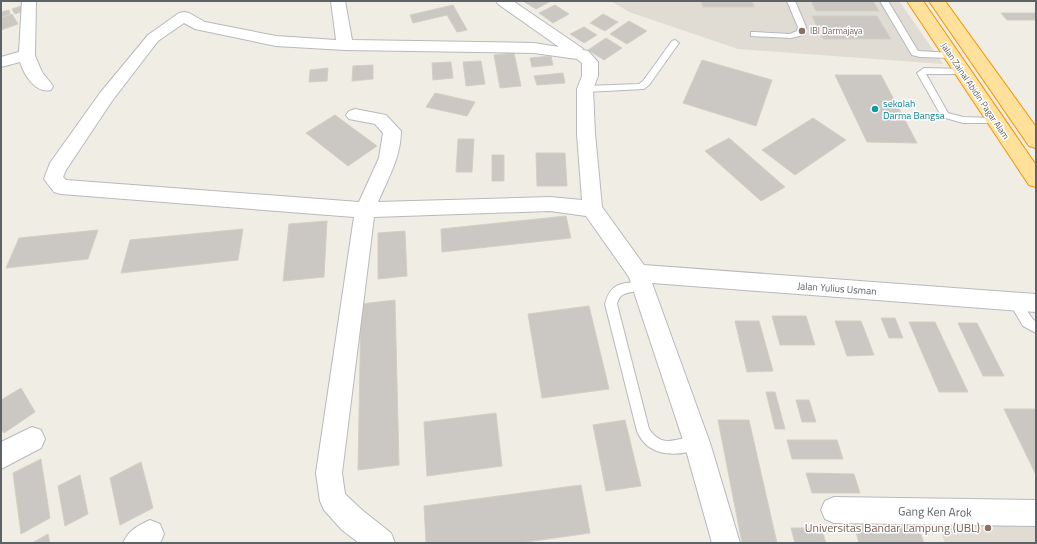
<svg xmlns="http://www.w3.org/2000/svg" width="1037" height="544" font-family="'Titillium Web',sans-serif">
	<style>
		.education { fill: #e0dcd4 }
		.building { fill: #cbc7c2; stroke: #d5cec3 }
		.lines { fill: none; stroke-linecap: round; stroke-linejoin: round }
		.service-casing { stroke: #b6b9bd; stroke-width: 2 }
		.minor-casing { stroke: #b6b9bd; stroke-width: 2 }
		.trunk-casing { stroke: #f59400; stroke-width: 2 }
		.service { fill: #fff; fill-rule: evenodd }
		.minor { fill: #fff; fill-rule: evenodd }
		.trunk { fill: #ffe19c; fill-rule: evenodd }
		.education-dot { fill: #8d6e63; stroke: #fff; stroke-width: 1.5 }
		.culture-dot { fill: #0f9aa8; stroke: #fff; stroke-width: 1.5 }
		.labels { text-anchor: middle; stroke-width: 3; stroke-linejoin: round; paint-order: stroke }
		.far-education-label { font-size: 9px; fill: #785e54; stroke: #fff; text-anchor: start }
		.far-street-label { font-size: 9px; fill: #5d6267; stroke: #fff }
		.culture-label { font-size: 10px; fill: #0d838f; stroke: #fff; text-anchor: start }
		.street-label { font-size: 10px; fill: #5d6267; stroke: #fff }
		.near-street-label { font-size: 12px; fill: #5d6267; stroke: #fff }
		.near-education-label { font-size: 12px; fill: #785e54; stroke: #fff; text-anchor: end }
	</style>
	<rect width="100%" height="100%" fill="#f0ede5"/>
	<!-- education -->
	<path class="education" d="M611 1H899L943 64 738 49 629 12Z
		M933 511 1036 513V543H945Z"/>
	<!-- building -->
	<path class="building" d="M523 1H551L536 9Z
		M701 1H752L754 7H703Z
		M811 1H873L879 11H816Z
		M25 5 27 10 15 14 12 9Z
		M453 5 467 30 457 32 447 15 413 23 410 15Z
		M555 5 569 14 553 23 539 13Z
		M9 10 10 14 1 17V12Z
		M1001 13H1036V20H1007Z
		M12 14 18 24 1 30V18Z
		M603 14 618 22 605 31 590 23Z
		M812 16H877L891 39H823Z
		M629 21 647 31 627 44 610 34Z
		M584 27 597 35 584 43 570 34Z
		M606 38 622 48 604 60 588 50Z
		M514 53 521 86 500 88 494 55Z
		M551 56 553 65 532 67 530 58Z
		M702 60 772 80 756 126 683 103Z
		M481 61 485 84 466 86 463 62Z
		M451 62 453 78 433 80 432 63Z
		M373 65V79L352 81 353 66Z
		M328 68 327 81 309 82 310 70Z
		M563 73 565 83 537 85 534 76Z
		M835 75H881L917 143 867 142Z
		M435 93 475 102 467 116 426 107Z
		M335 115 377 146 348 166 306 133Z
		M813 118 846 140 795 175 762 150Z
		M729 138 785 187 761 201 705 151Z
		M458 139H474L472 172H456Z
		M536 153H565L567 186H537Z
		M492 155H504V181H492Z
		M566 216 571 238 442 252 441 229Z
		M327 221 324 277 283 281 289 224Z
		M243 229 238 260 121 273 130 240Z
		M98 230 88 259 6 268 19 238Z
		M405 231 407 276 378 279V233Z
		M395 300 399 465 358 470 361 304Z
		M589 306 609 389 542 398 528 314Z
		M772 316H806L815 345H780Z
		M881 318H895L903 338H889Z
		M735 321H759L773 371 747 372Z
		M835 321H861L874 355 847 356Z
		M909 322H935L968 392H939Z
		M958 323H977L1004 376H983Z
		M21 388 35 412 4 433 1 429V400Z
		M766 392H775L785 429H775Z
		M796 400H809L816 422H802Z
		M1004 409H1036V475Z
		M496 413 502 466 427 476 424 422Z
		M625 420 641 486 606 491 593 425Z
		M718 420H749L777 543H742Z
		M787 440H837L843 459H792Z
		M41 459 50 518 21 534 13 473Z
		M141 462 153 508 120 525 110 478Z
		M806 473 854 474 860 493H812Z
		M80 475 88 514 65 526 58 486Z
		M581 485 590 533 519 543H426L424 506Z
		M917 524 924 543H859L854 525Z
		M791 528H821L826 543H795Z
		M48 534 50 543H32Z"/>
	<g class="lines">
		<defs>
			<path id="service" d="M787 1H795L806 27 803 35 791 38 751 36V32H754L790 34 797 31 798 27Z
				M880 1H888L918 51 952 53 955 54 956 56 955 58 920 57 912 55Z
				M675 40 679 43 649 85 644 89 585 92 581 89 585 86 639 84 643 81 672 41Z
				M924 68 965 69 966 71 965 73 962 74H926L948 113 963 117 995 118 1000 121 998 123H963L942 117 917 73Z
				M643 281 647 283 649 286 647 289C634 294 620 289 617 304L649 429C666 454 684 431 702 438L704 443 702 448C678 457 648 458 637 431L605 304C611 281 623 284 643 281Z
				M1014 296C1024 300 1027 315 1036 322V333L1023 326 1010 304 1008 301 1010 298Z"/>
			<path id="minor" d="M22 1H36L35 56 42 72 53 86 51 90C36 94 24 75 20 62L1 67V57L19 52Z
				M331 1H345L352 40 534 43 559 47 498 4 496 1H513L582 48 583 50 588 51 598 62V76L593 89 595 134 602 207 644 265 1036 294V312L652 283 710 443 740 543H712L684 443 629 277 586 216 550 211 374 217 342 473 345 494 362 510 391 533 395 543H359L342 530 324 510 320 501 316 473 354 217 61 194 54 192 44 179 50 163 100 93 148 35 179 13 184 12 189 13 205 22 276 36 336 40ZM184 23 195 29 276 46 345 50 534 53 577 59 582 63V76L577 89V134L582 200 550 197 378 202C388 179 401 156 401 131L386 115 355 109 349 111 346 115 349 119 375 124 383 133 379 158 359 202 66 180 63 177 66 170 112 101 158 41Z
				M32 427 41 430 45 439 41 448 1 469V442Z
				M834 497 1036 500V526L834 523 825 519 821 510 825 501Z
				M150 520 160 524 164 534 160 543H123C129 530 137 526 150 520Z"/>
			<path id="trunk" d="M907 1H923L1036 165V187L1029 185Z
				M929 1H945L1036 127V148L1029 146Z"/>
		</defs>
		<!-- service casing -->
		<use href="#service" class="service-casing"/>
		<!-- minor casing -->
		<use href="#minor" class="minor-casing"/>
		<!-- trunk casing -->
		<use href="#trunk" class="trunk-casing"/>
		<!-- service -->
		<use href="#service" class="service"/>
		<!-- minor -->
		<use href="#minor" class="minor"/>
		<!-- trunk -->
		<use href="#trunk" class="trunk"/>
	</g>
	<!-- markers -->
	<g class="education-dot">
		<circle cx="802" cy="31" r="4"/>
		<circle cx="988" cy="528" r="4"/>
	</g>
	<circle class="culture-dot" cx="875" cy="109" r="4"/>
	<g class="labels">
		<!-- far-education labels -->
		<g class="far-education-label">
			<text x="810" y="34">IBI Darmajaya</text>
		</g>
		<!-- far-street labels -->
		<g class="far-street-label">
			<text transform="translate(975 91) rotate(56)" y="3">Jalan Zainal Abidin Pagar Alam</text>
		</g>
		<!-- culture labels -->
		<g class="culture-label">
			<text x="883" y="107">sekolah<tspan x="883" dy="12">Darma Bangsa</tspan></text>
		</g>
		<!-- street labels -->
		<g class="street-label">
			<text transform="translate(837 288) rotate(4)" y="4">Jalan Yulius Usman</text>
		</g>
		<!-- near-street labels -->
		<g class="near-street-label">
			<text transform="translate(935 512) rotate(1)" y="4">Gang Ken Arok</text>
		</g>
		<!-- near-education labels -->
		<g class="near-education-label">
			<text x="980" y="532">Universitas Bandar Lampung (UBL)</text>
		</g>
	</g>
	<!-- border -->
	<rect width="1037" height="544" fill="none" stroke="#5d6267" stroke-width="4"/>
</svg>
